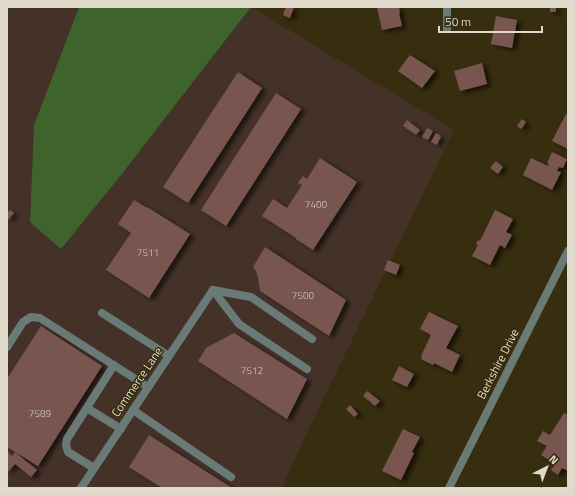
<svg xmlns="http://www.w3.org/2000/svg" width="575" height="495" font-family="'Titillium Web',sans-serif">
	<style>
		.industrial { fill: #443229 }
		.green { fill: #3e632d }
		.building { fill: #78554f; filter: url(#shadow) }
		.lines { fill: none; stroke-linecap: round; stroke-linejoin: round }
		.service { stroke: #6a7b77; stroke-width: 8 }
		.minor { stroke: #6a7b77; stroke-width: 8 }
		.labels { text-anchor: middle; stroke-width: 3; stroke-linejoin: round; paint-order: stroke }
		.number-label { font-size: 10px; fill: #c5b9aa }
		.street-label { font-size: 12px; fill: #dfdac9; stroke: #372e10 }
	</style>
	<defs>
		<filter id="shadow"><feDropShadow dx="4.5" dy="2.5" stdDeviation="2" flood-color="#0009"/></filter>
	</defs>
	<rect width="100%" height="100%" fill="#372e10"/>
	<!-- industrial -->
	<path class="industrial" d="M7 7H79L34 125 30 222 125 170 251 7 454 130 301 445 282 488H7Z"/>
	<!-- green -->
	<path class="green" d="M79 7H251L125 170 61 249 30 222 34 125Z"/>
	<!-- building -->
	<path class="building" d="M286 7H294L290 18 283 15Z
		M377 7H399L400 13H399L402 26 382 30Z
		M550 7H556V12H550Z
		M496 16 517 20 512 48 491 44Z
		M410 55 435 71 422 88 398 71Z
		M482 63 487 84 460 91 454 71Z
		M238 72 262 88 188 203 163 187Z
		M276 93 301 109 226 226 201 210Z
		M566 114 568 115V149L552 141Z
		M522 119 526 122 521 129 517 126Z
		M407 120 420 130 416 135 403 126Z
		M427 128 433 131 428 140 422 137Z
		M436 133 441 136 437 145 431 142Z
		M552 152 567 159 563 168 559 167 557 171 561 172 552 190 523 175 531 158 548 166 549 164 547 163Z
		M320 158 357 182 313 250 296 239V238L262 216 273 199 287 208 302 185 298 183 303 176 307 179Z
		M496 161 503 167 498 174 490 168Z
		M134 200 147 208V207L190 234 149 298 106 270 131 233 118 224Z
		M10 210 14 213 7 221V213Z
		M495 210 513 219 506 232 512 235 505 248 500 245 490 265 472 256 478 245 476 244 478 240 480 241Z
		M265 247 346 300 329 336 260 291 258 277 256 271 253 267Z
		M388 260 400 265 396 275 384 270Z
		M429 312 458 326 446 348 460 355 452 372 434 363 433 365 421 359 422 357 421 356 431 335 420 329Z
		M41 326 102 366 38 466 7 447V379Z
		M234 333 307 379 287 419 198 361 206 348Z
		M399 366 414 374 407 387 392 380Z
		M367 391 380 401 375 406 363 396Z
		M350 405 358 414 354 417 346 409Z
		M564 413 568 415V471L562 468 558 475 551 470 555 464 541 455 547 446 537 441 543 431 550 435Z
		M403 429 420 437 412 452 414 453 401 480 382 471Z
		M149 435 232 488H162L129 467Z
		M7 451 12 456 15 452 37 470 31 477 15 464 7 473Z"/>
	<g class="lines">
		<!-- service -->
		<path class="service" d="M213 290 239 324 307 369
			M213 290 251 297 312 339
			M102 313 169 356
			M7 347 23 322 31 317 40 318 148 387
			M87 408 121 429
			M133 410 231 477
			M94 468 68 452 66 445 67 439 114 365"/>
		<!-- minor -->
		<path class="minor" d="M447 7V29
			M81 488 213 290
			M449 488 568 251"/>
	</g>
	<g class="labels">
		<!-- number labels -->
		<g class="number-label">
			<text x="316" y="208">7400</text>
			<text x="148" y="256">7511</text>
			<text x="303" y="299">7500</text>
			<text x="252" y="374">7512</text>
			<text x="40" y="417">7589</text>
		</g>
		<!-- street labels -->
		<g class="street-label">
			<text transform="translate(498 364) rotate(-63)" y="4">Berkshire Drive</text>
			<text transform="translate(137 382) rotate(-56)" y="4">Commerce Lane</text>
		</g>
	</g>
	<!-- border -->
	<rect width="575" height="495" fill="none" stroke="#dfdac9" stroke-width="16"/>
	<!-- north arrow -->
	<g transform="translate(547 467) rotate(42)" stroke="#372e10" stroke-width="3" paint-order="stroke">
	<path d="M0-3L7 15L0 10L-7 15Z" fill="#dfdac9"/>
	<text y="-6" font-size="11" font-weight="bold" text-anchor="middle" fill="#dfdac9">N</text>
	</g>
	<!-- scale -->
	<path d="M439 26v6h103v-6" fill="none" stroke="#dfdac9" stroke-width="2"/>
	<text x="445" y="26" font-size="12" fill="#dfdac9" stroke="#372e10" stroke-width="3" paint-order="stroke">50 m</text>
</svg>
